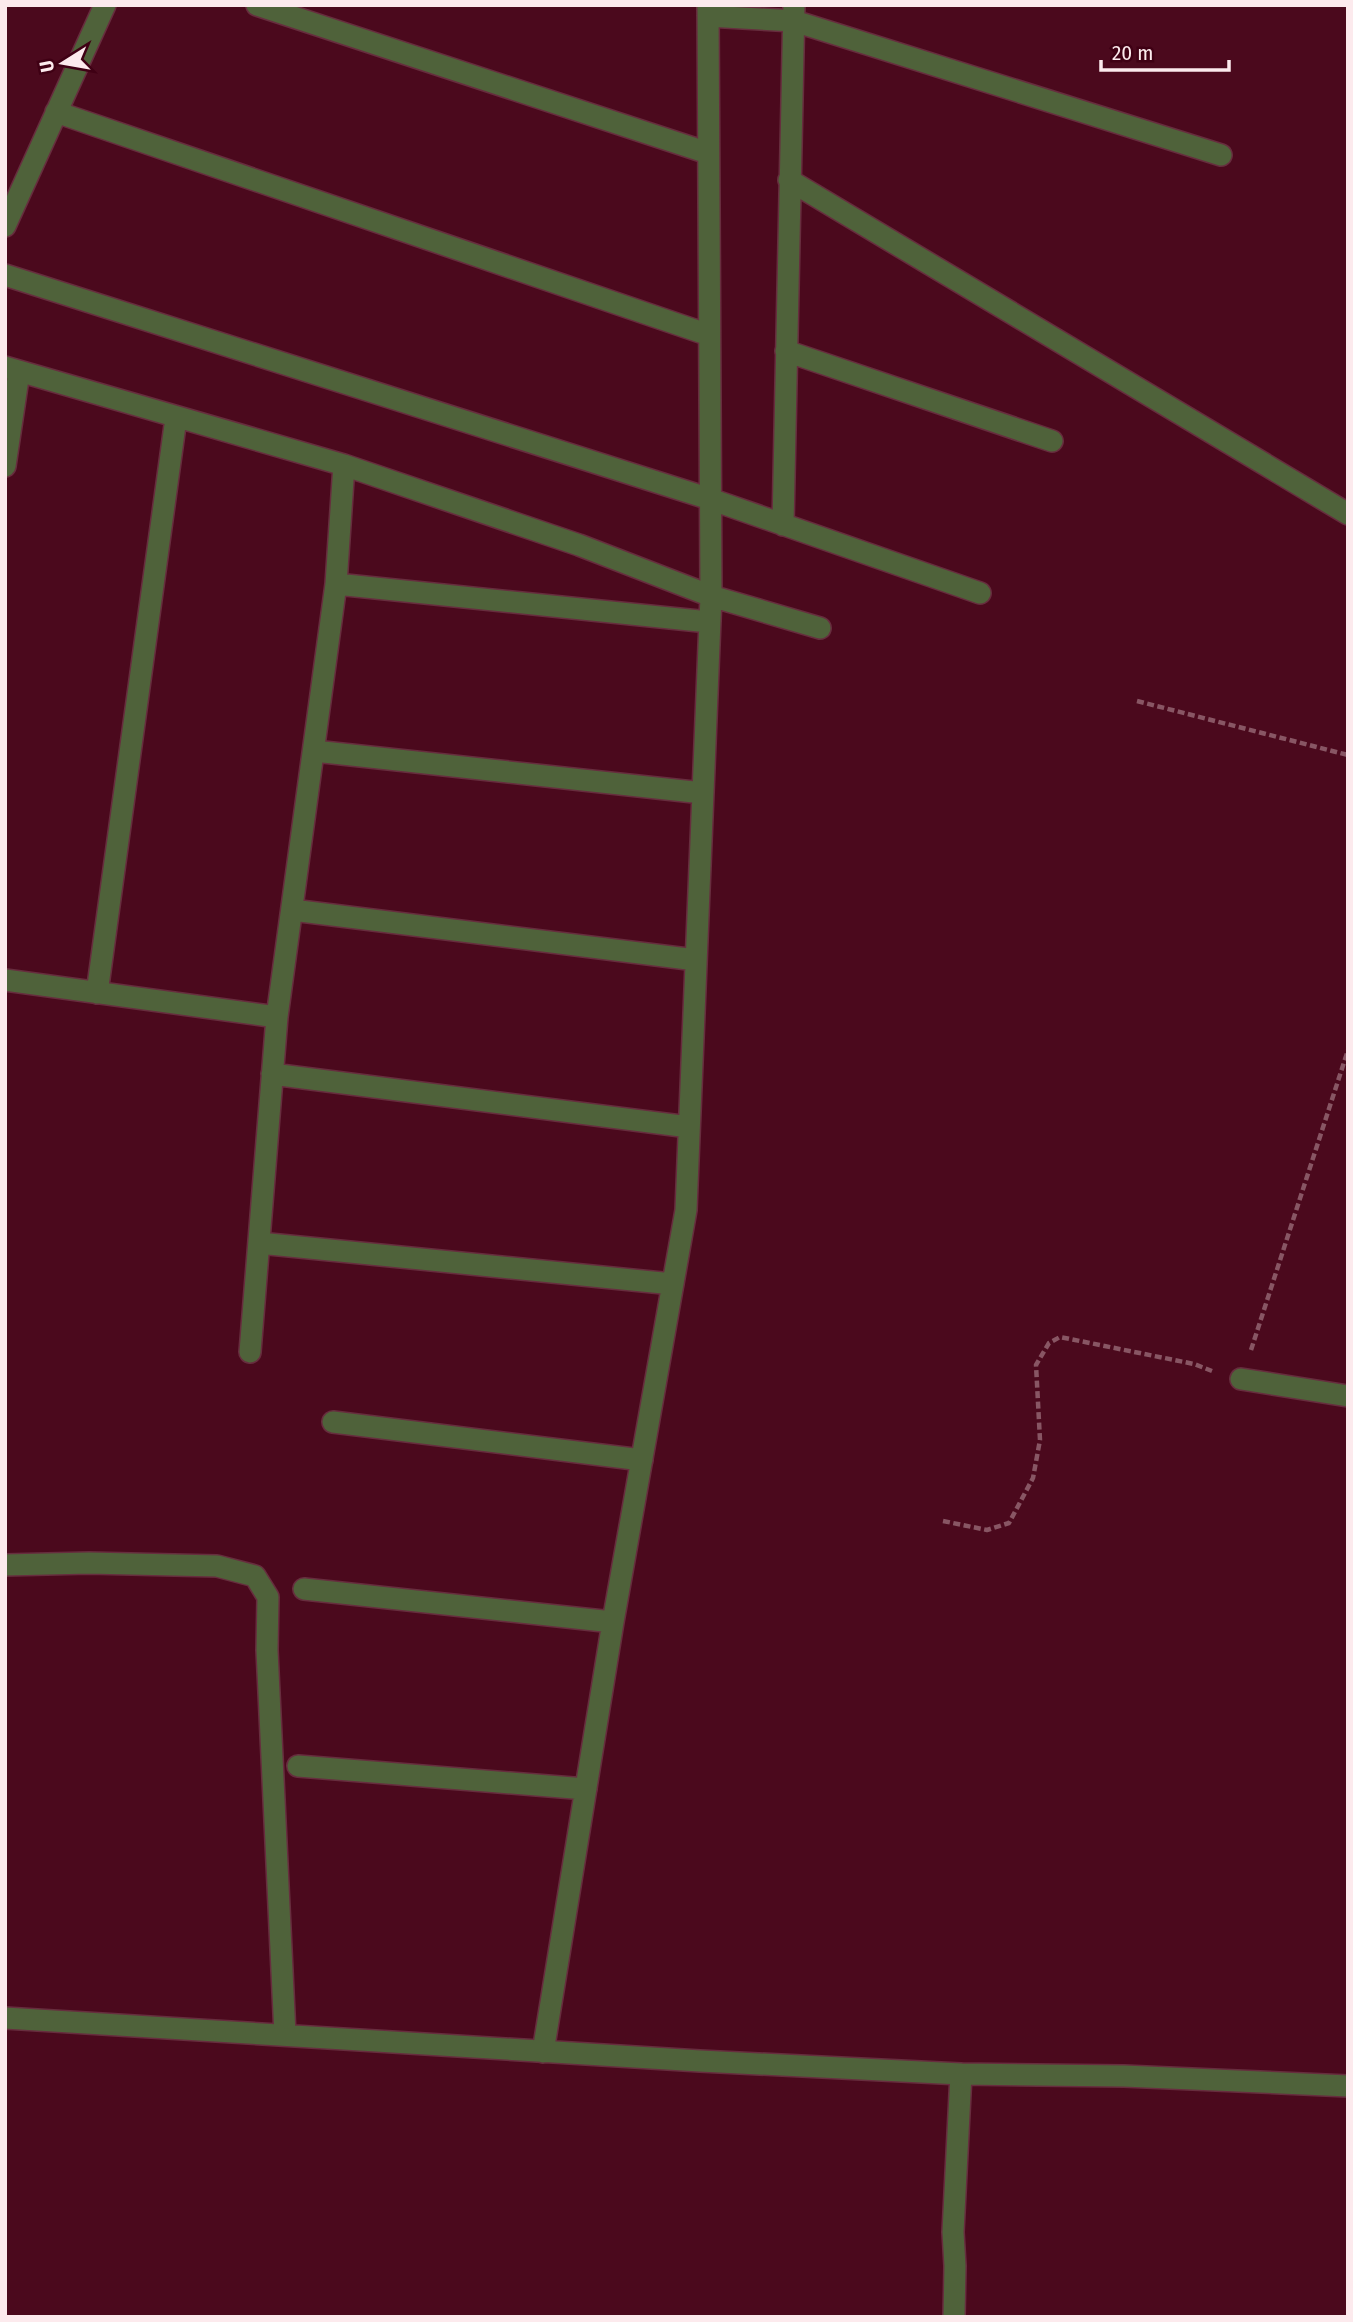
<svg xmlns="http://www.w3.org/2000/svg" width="1353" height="2322" font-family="'Fira Sans Condensed',sans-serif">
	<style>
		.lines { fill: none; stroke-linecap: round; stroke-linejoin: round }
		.street-casing { stroke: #672d3e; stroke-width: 24 }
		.path { stroke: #885664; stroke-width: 4.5; stroke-dasharray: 7 3.5; stroke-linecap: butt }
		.street { stroke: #4f623a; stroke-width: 21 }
	</style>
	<rect width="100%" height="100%" fill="#4b091d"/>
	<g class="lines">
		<defs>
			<path id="street" d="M257 5 708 153
				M708 16 794 21 1221 155
				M56 112 709 335
				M789 180 1348 514
				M5 226 105 5
				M5 275 710 499 980 593
				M786 351 1052 441
				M5 367 344 465 579 545 711 596 820 628
				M5 466 19 372
				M783 525 794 5
				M336 584 709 622
				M314 751 703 793
				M292 910 696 960
				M5 980 277 1017
				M97 993 176 418
				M272 1074 689 1127
				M259 1243 673 1284
				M250 1352 277 1017 336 584 344 465
				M1241 1379 1348 1396
				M333 1422 642 1460
				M5 1565 89 1563 217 1566 255 1576 268 1597 267 1650 285 2035
				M304 1589 613 1622
				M298 1766 586 1789
				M5 2018 700 2061 961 2074 1124 2076 1348 2086
				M543 2052 613 1622 686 1210 711 596 708 5
				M954 2317 955 2266 953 2232 961 2074"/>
		</defs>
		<!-- street casing -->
		<use href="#street" class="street-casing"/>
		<!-- path -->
		<path class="path" d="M1137 701 1348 755
			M1251 1350 1348 1050
			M943 1521 987 1530 1009 1523 1033 1478 1040 1440 1036 1365 1049 1343 1060 1337 1194 1364 1212 1371"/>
		<!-- street -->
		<use href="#street" class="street"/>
	</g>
	<!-- border -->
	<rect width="1353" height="2322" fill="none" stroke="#fceaed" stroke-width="14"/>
	<!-- north arrow -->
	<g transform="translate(63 63) rotate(259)" stroke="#3f0014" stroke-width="5" paint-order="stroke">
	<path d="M0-5L12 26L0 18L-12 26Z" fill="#fceaed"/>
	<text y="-10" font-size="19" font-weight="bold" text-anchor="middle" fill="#fceaed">U</text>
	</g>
	<!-- scale -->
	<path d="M1101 60v10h128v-10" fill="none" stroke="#fceaed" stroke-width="3.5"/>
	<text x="1112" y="60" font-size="21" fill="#fceaed" stroke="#3f0014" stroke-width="5" paint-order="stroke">20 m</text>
</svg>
